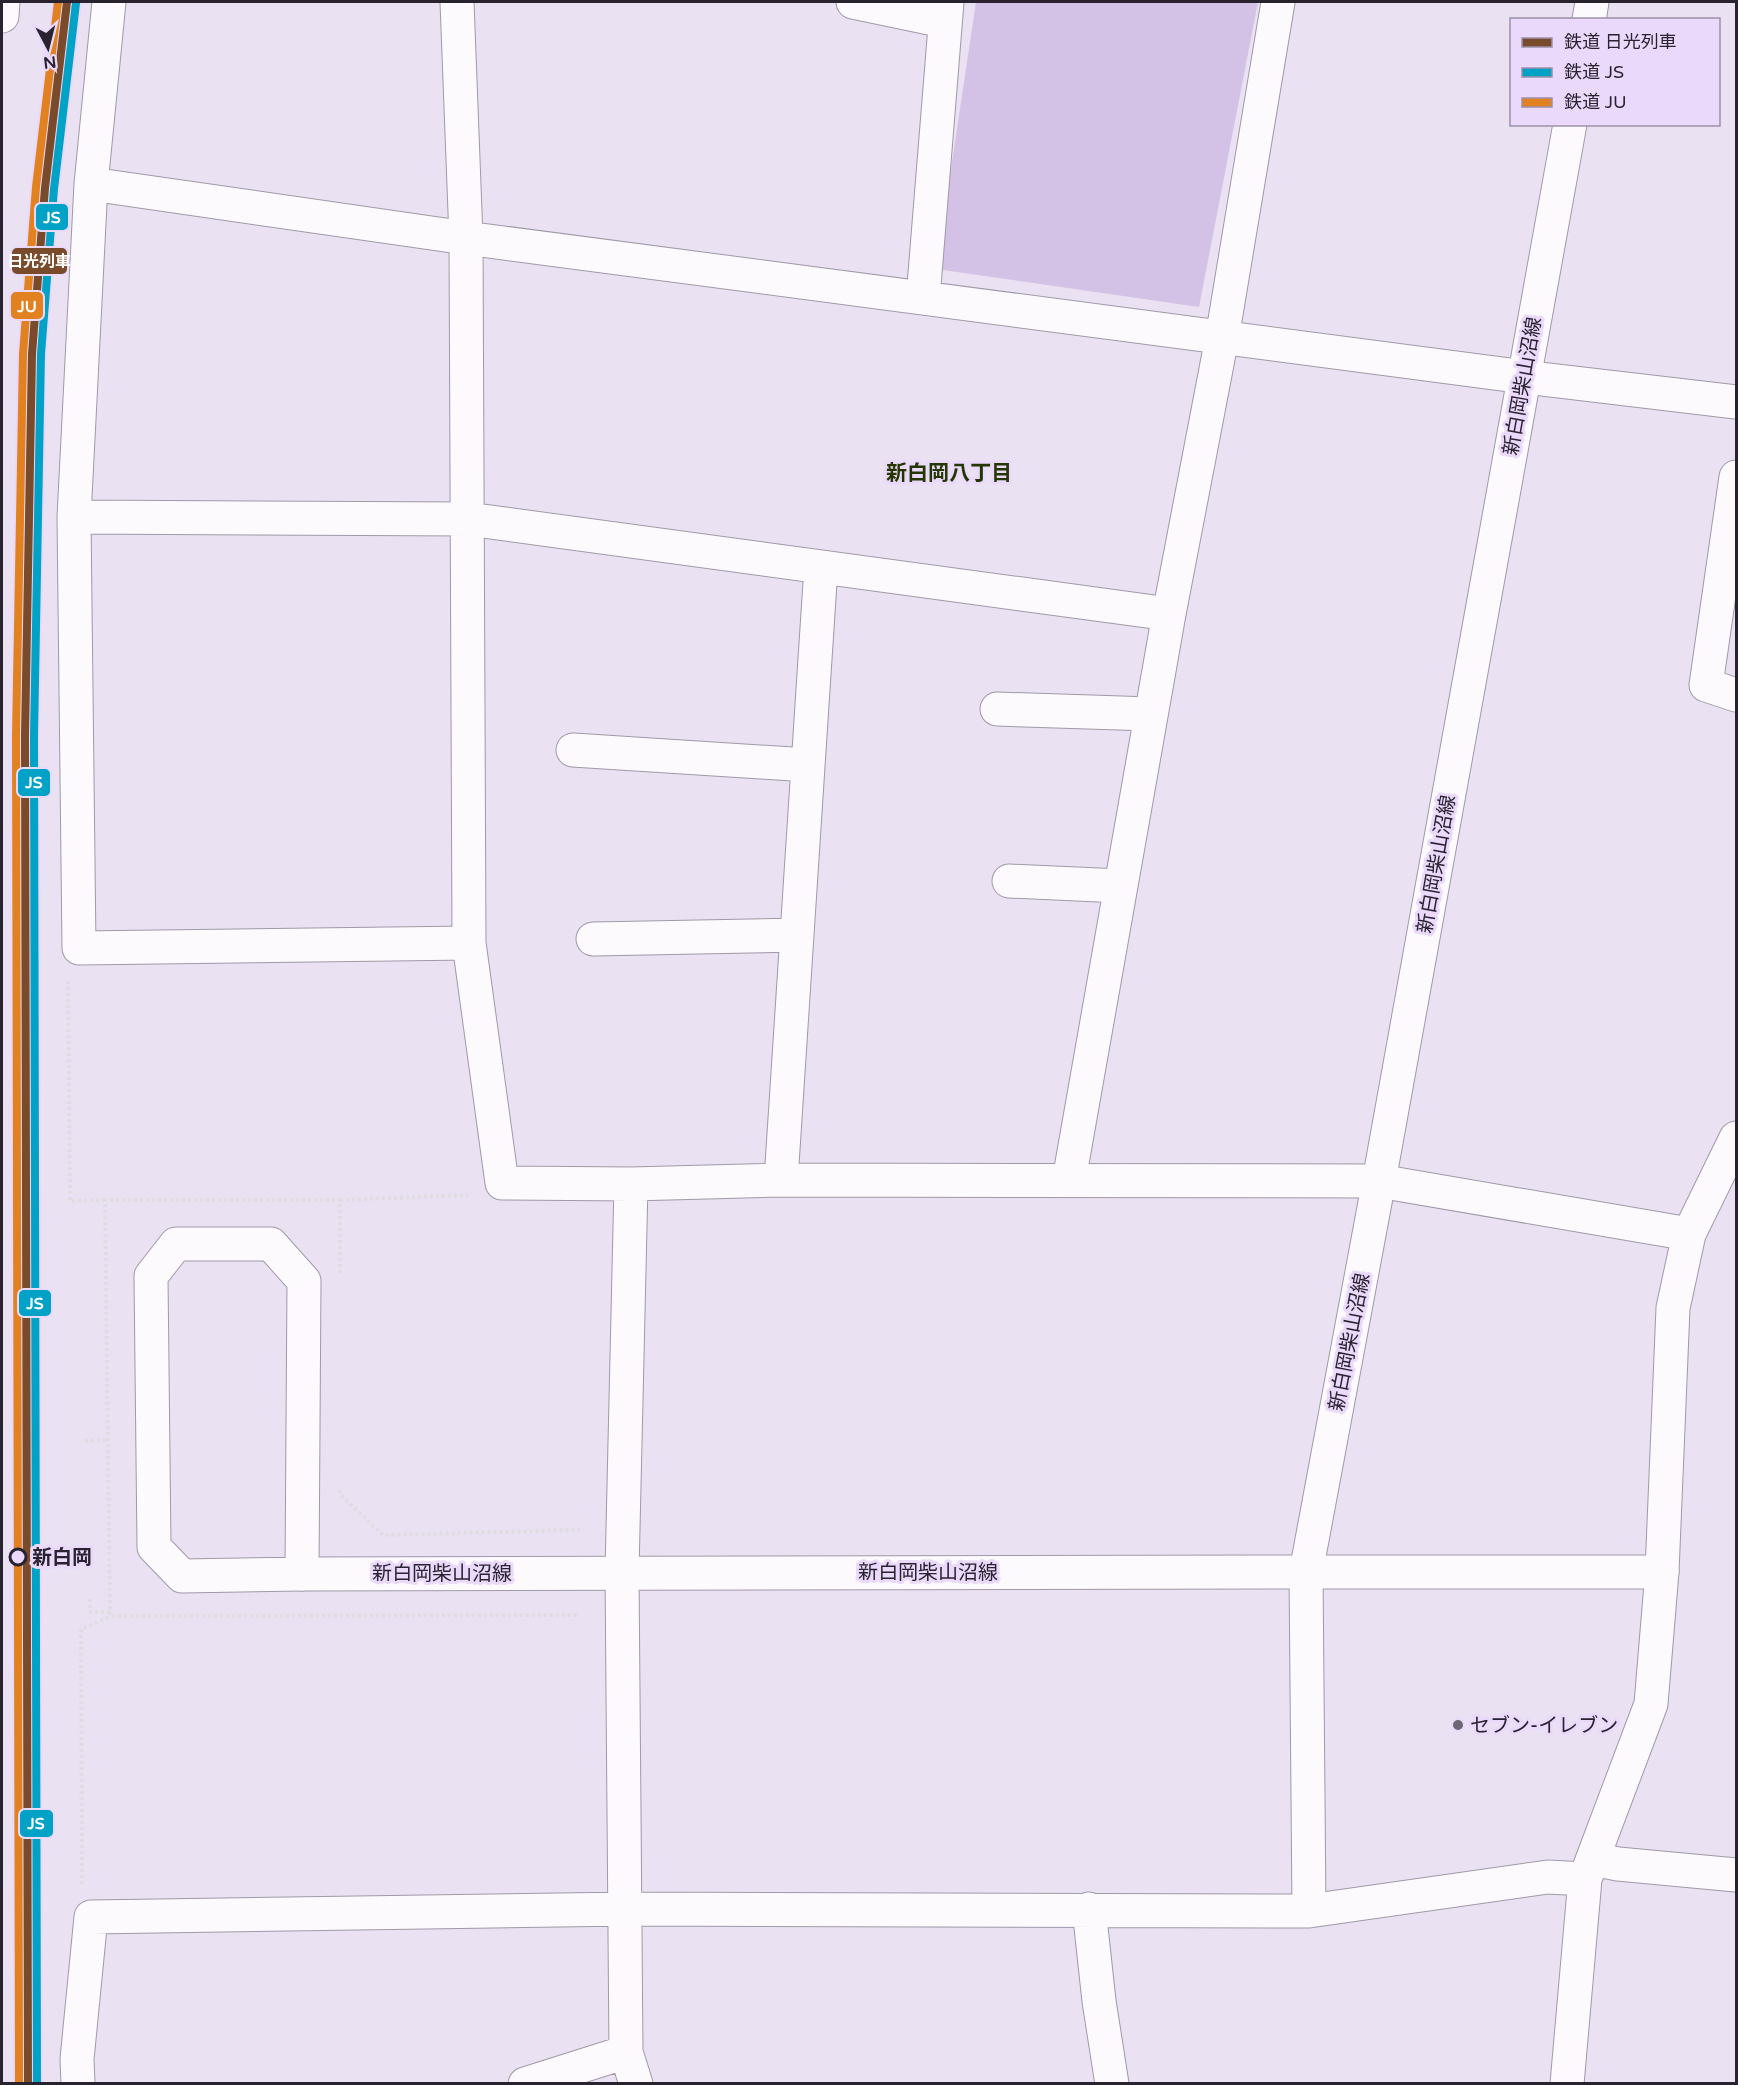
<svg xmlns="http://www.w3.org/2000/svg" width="1738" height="2085" font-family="'Varela Round','Noto Sans JP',sans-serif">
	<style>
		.green { fill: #d3c2e5 }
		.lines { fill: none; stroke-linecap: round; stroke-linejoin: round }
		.minor-casing { stroke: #a099a7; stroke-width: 35 }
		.tertiary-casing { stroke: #a099a7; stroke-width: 35 }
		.path { stroke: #dfdde2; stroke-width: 4; stroke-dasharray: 3 3; stroke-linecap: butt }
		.minor { stroke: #fcfafd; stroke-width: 33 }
		.tertiary { stroke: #fcfafd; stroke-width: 33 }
		.rail-1-casing { stroke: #ead9fb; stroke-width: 12 }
		.rail-2-casing { stroke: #ead9fb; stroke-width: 12 }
		.rail-3-casing { stroke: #ead9fb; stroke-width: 12 }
		.rail-1 { stroke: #7a4b2a; stroke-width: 8 }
		.rail-2 { stroke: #02a2c6; stroke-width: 8 }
		.rail-3 { stroke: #e28120; stroke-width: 8 }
		.stop-dot { fill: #ead9fb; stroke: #292330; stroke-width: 3 }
		.poi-dot { fill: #6d6674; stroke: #ead9fb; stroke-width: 2 }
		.labels { text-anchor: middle; stroke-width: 6; stroke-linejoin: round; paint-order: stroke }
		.street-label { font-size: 20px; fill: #292330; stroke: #ead9fb }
		.stop-label { font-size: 20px; font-weight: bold; fill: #292330; stroke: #ead9fb; text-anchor: start }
		.poi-label { font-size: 20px; fill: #292330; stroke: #ead9fb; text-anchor: start }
		.neighbourhood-label { font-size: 21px; font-weight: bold; fill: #253700; stroke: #ead9fb }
		.line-badge { stroke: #ead9fb; stroke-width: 2 }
		.badge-label { font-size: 16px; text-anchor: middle; font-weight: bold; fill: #fff }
	</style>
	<rect width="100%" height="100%" fill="#eae1f3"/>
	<!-- green -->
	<path class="green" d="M976 2H1258L1199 307 936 269Z"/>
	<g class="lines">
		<defs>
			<path id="minor" d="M109 2 91 184 74 517 79 948 469 943
				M457 2 466 238 469 943 502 1183 631 1184 781 1180 1379 1181 1689 1234
				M853 2 944 21
				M2 16 3 2
				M91 184 466 238 1524 377 1736 402
				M923 298 947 2
				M1736 477 1706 685 1736 695
				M74 517 468 519 1169 614
				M997 709 1151 714
				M573 750 808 765
				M1009 881 1121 886
				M593 939 797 935
				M781 1180 821 567
				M1069 1180 1169 614 1222 338 1278 2
				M631 1184 622 1572 626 2052 636 2084
				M176 1244H271L304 1281 302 1574 182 1576 154 1547 151 1276Z
				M1306 1572 1309 1911
				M1593 1859 1618 1864 1736 1875
				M1089 1909 1099 2001 1112 2084
				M78 2084 77 2059 91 1917 626 1909 1309 1911 1548 1877 1585 1879
				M525 2084 626 2052
				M1567 2084 1585 1879 1651 1704 1662 1572 1673 1308 1689 1234 1736 1138"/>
			<path id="tertiary" d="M1589 20 1592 2
				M1306 1572H1662
				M302 1574 1306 1572 1379 1181 1570 124"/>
		</defs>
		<!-- minor casing -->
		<use href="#minor" class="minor-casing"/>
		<!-- tertiary casing -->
		<use href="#tertiary" class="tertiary-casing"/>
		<!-- path -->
		<path class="path" d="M68 981 70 1201 105 1200
			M340 1200 468 1195
			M340 1273V1200H105L110 1616 580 1615
			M85 1441 108 1440
			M340 1490V1494L383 1535 580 1530
			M90 1599V1612H110
			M82 1884 81 1629 110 1617"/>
		<!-- minor -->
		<use href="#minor" class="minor"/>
		<!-- tertiary -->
		<use href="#tertiary" class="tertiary"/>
		<defs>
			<path id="rail-1" d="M28 2084 25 736 32 354 45 188 67 2"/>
			<path id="rail-2" d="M37 2084 34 736 41 354 54 189 76 3"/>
			<path id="rail-3" d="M19 2084 16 736 23 354 36 187 58 2"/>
		</defs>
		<!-- rail-1 casing -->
		<use href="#rail-1" class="rail-1-casing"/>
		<!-- rail-2 casing -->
		<use href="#rail-2" class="rail-2-casing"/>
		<!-- rail-3 casing -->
		<use href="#rail-3" class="rail-3-casing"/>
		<!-- rail-1 -->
		<use href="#rail-1" class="rail-1"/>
		<!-- rail-2 -->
		<use href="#rail-2" class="rail-2"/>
		<!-- rail-3 -->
		<use href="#rail-3" class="rail-3"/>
	</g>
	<!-- markers -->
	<circle class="stop-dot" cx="18" cy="1557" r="8"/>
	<circle class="poi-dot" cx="1458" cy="1725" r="6"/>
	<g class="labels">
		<!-- street labels -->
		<g class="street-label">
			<text transform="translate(1522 386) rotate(-80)" y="7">新白岡柴山沼線</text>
			<text transform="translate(1436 864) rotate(-80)" y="7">新白岡柴山沼線</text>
			<text transform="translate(1349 1342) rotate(-79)" y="7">新白岡柴山沼線</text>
			<text x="928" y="1579">新白岡柴山沼線</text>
			<text x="442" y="1580">新白岡柴山沼線</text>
		</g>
		<!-- stop labels -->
		<g class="stop-label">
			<text x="32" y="1564">新白岡</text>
		</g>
		<!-- poi labels -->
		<g class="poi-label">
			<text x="1470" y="1732">セブン-イレブン</text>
		</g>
		<!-- neighbourhood labels -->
		<g class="neighbourhood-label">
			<text x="949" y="480">新白岡八丁目</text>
		</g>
	</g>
	<g class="line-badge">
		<rect x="35" y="203" width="34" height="28" rx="6" fill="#02a2c6"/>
		<rect x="11" y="247" width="57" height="28" rx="6" fill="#7a4b2a"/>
		<rect x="10" y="291" width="34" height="29" rx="6" fill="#e28120"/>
		<rect x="17" y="768" width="34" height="29" rx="6" fill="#02a2c6"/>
		<rect x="18" y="1289" width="34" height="28" rx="6" fill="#02a2c6"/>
		<rect x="19" y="1809" width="35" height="29" rx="6" fill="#02a2c6"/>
	</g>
	<g class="badge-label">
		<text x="52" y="223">JS</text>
		<text x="39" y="267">日光列車</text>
		<text x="27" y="312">JU</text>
		<text x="34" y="788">JS</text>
		<text x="35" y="1309">JS</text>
		<text x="36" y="1829">JS</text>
	</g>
	<!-- border -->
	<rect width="1738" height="2085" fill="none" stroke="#292330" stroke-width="6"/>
	<!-- legend -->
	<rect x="1510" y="18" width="210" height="108" fill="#ead9fb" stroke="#9d90aa" stroke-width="1.5"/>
	<rect x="1522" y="38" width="30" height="9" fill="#7a4b2a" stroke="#9d90aa" stroke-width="1.5"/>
	<text x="1564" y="48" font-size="18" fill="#292330">鉄道 日光列車</text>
	<rect x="1522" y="68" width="30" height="9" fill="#02a2c6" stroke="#9d90aa" stroke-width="1.5"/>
	<text x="1564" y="78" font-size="18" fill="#292330">鉄道 JS</text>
	<rect x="1522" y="98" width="30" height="9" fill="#e28120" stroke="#9d90aa" stroke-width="1.5"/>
	<text x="1564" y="108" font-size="18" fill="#292330">鉄道 JU</text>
	<!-- north arrow -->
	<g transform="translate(48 48) rotate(173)" stroke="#ead9fb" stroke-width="4.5" paint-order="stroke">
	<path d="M0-4.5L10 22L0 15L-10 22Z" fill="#292330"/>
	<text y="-9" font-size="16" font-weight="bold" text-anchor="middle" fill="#292330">N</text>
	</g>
</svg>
